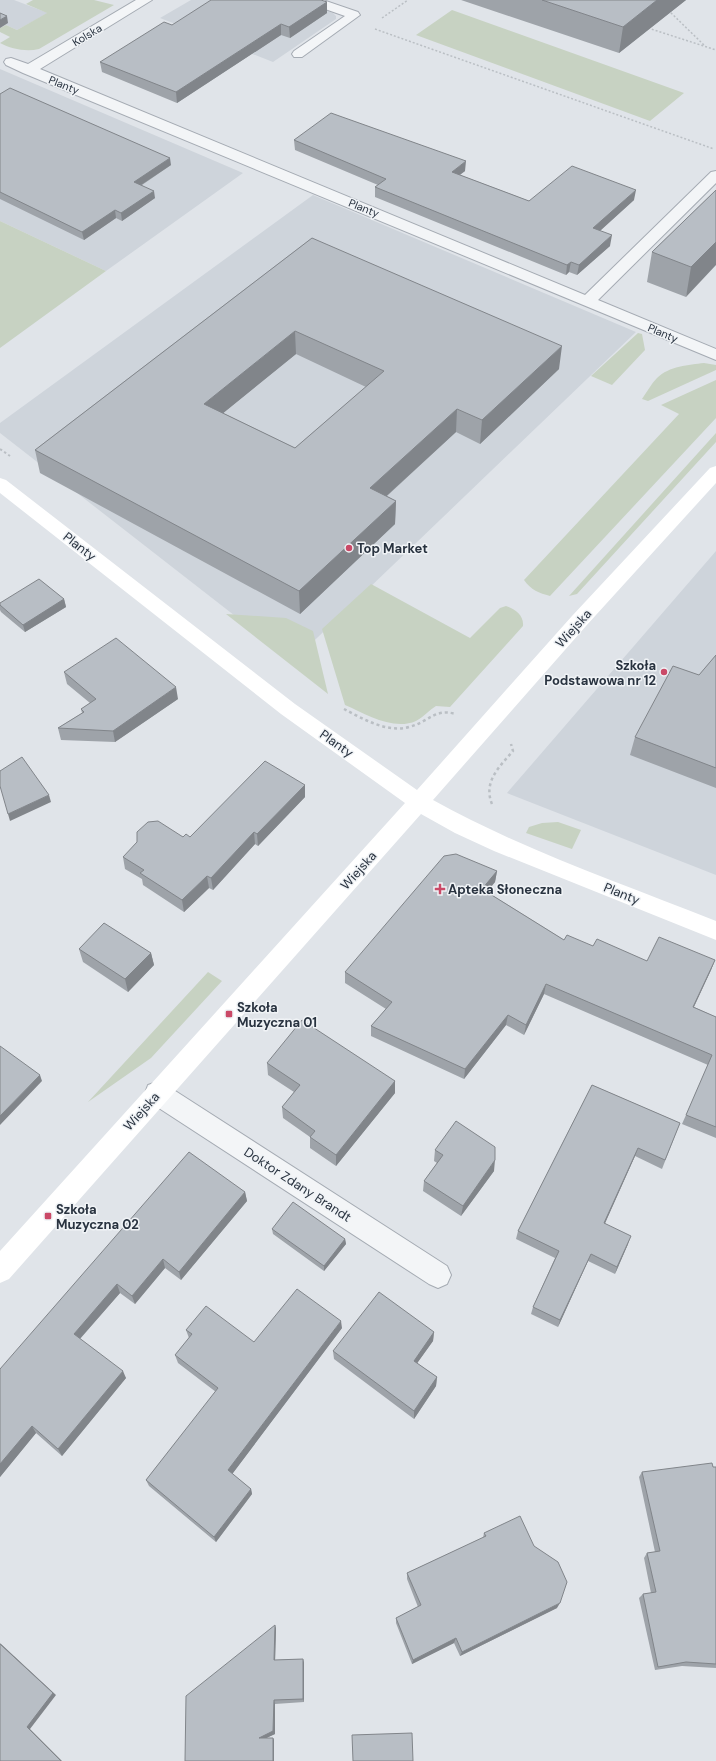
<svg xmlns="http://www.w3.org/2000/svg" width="716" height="1761" font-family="'DM Sans',sans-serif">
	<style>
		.built { fill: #ced4db }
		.green { fill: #c7d2c2 }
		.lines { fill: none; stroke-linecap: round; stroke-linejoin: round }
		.lane-casing { stroke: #a5abb3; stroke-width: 2 }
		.street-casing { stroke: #a5abb3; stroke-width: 2 }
		.path-far2 { stroke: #babfc4; stroke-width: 1.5; stroke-dasharray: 2 2; stroke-linecap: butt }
		.path-far1 { stroke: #babfc4; stroke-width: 2; stroke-dasharray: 2.5 2.5; stroke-linecap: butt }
		.path { stroke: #babfc4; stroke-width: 2.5; stroke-dasharray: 3 3; stroke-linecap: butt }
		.lane { fill: #f3f5f7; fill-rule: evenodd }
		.street { fill: #f3f5f7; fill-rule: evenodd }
		.secondary { fill: #fff; fill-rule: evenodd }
		.wall { fill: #9ea3a9; fill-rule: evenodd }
		.shaded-wall { fill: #81858a }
		.building { fill: #b8bec5; stroke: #81858a; fill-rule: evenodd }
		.poi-dot { fill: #ca4967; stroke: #f0f3f6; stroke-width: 1.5 }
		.labels { text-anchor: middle; stroke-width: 3; stroke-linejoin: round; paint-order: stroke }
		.far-street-label { font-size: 11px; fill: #293340; stroke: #f0f3f6 }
		.street-label { font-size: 13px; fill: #293340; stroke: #f0f3f6 }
		.poi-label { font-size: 13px; font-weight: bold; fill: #293340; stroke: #f0f3f6; text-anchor: start }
	</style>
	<rect width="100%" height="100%" fill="#e0e4e9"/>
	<!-- built -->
	<path class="built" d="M0 0H14L48 13 17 30 6 25 0 28Z
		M191 0H297L333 13 336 16V19L273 62 160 18Z
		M0 69 243 173 106 271 0 221Z
		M313 195 636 332 293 661 0 433V423Z
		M716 551V875L507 793Z"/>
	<!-- green -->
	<path class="green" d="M33 0H94L114 5 39 49C26 52 11 49 0 43L10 37 0 32V28L6 25 17 30 47 13 26 4Z
		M452 10 684 93 650 121 416 35Z
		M0 221 106 271 0 348Z
		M638 333 642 334 645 350 612 385 591 376Z
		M704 363 716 365V370L648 401 642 399C647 392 651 384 657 378 669 366 689 365 704 363Z
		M716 380V418L550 596C539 593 531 590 524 580L679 414 661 405Z
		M716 433V442L577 594 569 596Z
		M371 584 470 638 500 608 506 606C515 609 524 615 523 626L450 707 436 706C429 710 424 717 416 721 393 731 366 714 345 705L322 629Z
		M226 614 286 618 313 631 328 694Z
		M558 822 581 830 572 849 526 833 529 827 542 823Z
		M208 972 222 981 151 1058 88 1102Z"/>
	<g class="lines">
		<defs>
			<path id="lane" d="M306 0H323L358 12 360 15 302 57H294L292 54 294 51 345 16 308 3Z"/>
			<path id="street" d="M136 0H152L40 69 585 295 711 172 716 171V183L598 300 716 349V360L23 73 6 65 4 62 6 59 11 58 28 64Z
				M157 1082 166 1085 447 1266 451 1275 447 1284 438 1288 429 1284 148 1101 145 1093 148 1085Z"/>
		</defs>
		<!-- lane casing -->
		<use href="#lane" class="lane-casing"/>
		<!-- street casing -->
		<use href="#street" class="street-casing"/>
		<!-- path-far2 -->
		<path class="path-far2" d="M668 10 705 46
			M382 18 408 0
			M648 28 716 50
			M375 29 714 149"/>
		<!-- path-far1 -->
		<path class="path-far1" d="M0 449 10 456"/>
		<!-- path -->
		<path class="path" d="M344 709C363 719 387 733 409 727 429 722 434 708 456 714
			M492 804C483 782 499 767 513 751L511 744"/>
		<!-- lane -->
		<use href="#lane" class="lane"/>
		<!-- street -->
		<use href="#street" class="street"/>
		<!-- secondary -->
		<path class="secondary" d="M716 466V483L586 626 433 800C523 850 621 883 716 921V940L494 851 455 833 421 814 9 1279 0 1283V1251L405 803 281 714 0 493V478L6 480 295 704 417 790 572 616 710 468Z"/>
	</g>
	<!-- wall -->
	<path class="wall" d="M461 0H686L619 53Z
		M327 2V13L290 38 281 35 177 103 102 72 100 62 172 25Z
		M0 94 171 165 142 185 155 198 122 221 116 218 84 240 0 199Z
		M294 140 465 171 460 175 529 201 634 200 600 231 610 246 577 275 569 272 566 275 375 197V187L378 185 295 150Z
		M716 190 686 297 647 282 652 252Z
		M312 238 559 369 480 444 456 432 387 496 396 501 395 524 300 614 40 473 35 450ZM296 354 366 387 295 448 223 413Z
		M64 599 66 607 25 632 1 612 0 610V603Z
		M716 655V788L630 755 635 737 699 675Z
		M64 672 178 699 115 742 61 740 58 728 82 713 81 709 90 703 67 684Z
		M305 785V797L258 846 255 844 213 890 209 888 184 912 143 885 142 879 125 869 123 857 183 837H190Z
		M497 871 495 882 487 892 564 940 593 946 647 961 715 960 711 970 694 1007 716 1017V1138L682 1124 708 1065 544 994 524 1035 506 1025 464 1079 371 1036V1026L386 1009 345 983V972Z
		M79 949 151 953 154 965 128 992 83 962Z
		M267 1063 395 1081V1093L336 1166 310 1148V1137L283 1118 282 1107 294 1092 268 1075Z
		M592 1085 680 1123 662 1169 635 1156 605 1223 628 1244 615 1274 588 1261 558 1327 531 1314 533 1307 555 1258 516 1239 518 1231Z
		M435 1150 494 1171 461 1216 423 1191 424 1181 437 1163 434 1161Z
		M245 1192 247 1201 181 1280 165 1268 135 1304 120 1293 80 1339 126 1378 62 1456 36 1433 0 1477V1369Z
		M272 1229 345 1239 346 1244 324 1271 273 1234Z
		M342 1328 232 1474 251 1489 252 1494 216 1542 149 1486 146 1480 216 1392 178 1363 175 1355 189 1338 186 1330 254 1342Z
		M434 1332 433 1341 417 1363 437 1377 436 1386 414 1419 334 1359 333 1351Z
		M716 1467V1668L682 1666 655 1670 639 1598 643 1594 651 1593 644 1558 647 1553 655 1552 639 1477 642 1472Z
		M484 1533 557 1608 460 1656 454 1643 412 1664 396 1623V1618L418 1607 407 1579V1573L483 1538Z
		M276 1628 275 1660 303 1659 304 1663V1702L275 1704V1734L266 1738H273L274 1740V1761H185Z"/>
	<!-- shaded-wall -->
	<path class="shaded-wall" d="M657 0H686L619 53 623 27Z
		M327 2V13L290 38 289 27Z
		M7 16 8 23 0 28V20Z
		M281 24V35L177 103 176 92Z
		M170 158 171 165 135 189 134 182Z
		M466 161 465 171 451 181 452 172Z
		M636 190 634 200 592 238 593 228Z
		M154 191 155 198 122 221 121 213Z
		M115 210 116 218 84 240 82 232Z
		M612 235 610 246 577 275 579 265Z
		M716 242V265L686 297 691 267Z
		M571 262 569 272 566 275 567 265Z
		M295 331 296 354 206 427 204 404Z
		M562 346 559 369 480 444 482 420Z
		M457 409 456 432 370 511V488Z
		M396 501 395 524 300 614 299 591Z
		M64 599 66 607 25 632 23 625Z
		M176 687 178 699 115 742 113 731Z
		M305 785V797L258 846 257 834Z
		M49 795 51 802 10 821 8 814Z
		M254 832 255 844 213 890 211 878Z
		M497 871 495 882 480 900 482 889Z
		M207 876 209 888 184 912 182 900Z
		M151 953 154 965 128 992 125 979Z
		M715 960 711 970 689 1017 693 1007Z
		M546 984 544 994 524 1035 526 1025Z
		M508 1015 506 1025 464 1079 465 1069Z
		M40 1075 42 1081 0 1125V1116Z
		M395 1081V1093L336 1166V1155Z
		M638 1148 635 1156 602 1230 604 1223Z
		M495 1160 494 1171 461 1216 463 1206Z
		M245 1192 247 1201 181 1280 179 1272Z
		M631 1236 628 1244 615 1274 617 1267Z
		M345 1239 346 1244 324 1271V1266Z
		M591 1254 588 1261 558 1327 560 1320Z
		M163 1259 165 1268 135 1304 132 1296Z
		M117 1284 120 1293 77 1342 74 1334Z
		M341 1321 342 1328 230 1477 228 1470Z
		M434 1332 433 1341 413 1369 414 1361Z
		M123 1371 126 1378 62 1456 58 1449Z
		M437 1377 436 1386 414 1419V1411Z
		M32 1426 36 1433 0 1477V1464Z
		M251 1489 252 1494 216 1542 214 1537Z
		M560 1603 557 1608 460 1656 462 1652Z
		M275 1625 276 1628 275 1663 274 1660Z
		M456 1638 454 1643 412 1664 413 1660Z
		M0 1643 56 1695 30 1729 62 1761H61L27 1727Z
		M303 1659 304 1663V1702L303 1699Z
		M274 1700 275 1704V1734L260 1741 259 1738Z
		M273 1738 274 1740V1761H273Z"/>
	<!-- building -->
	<path class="building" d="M211 0H321L327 2 289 27 281 24 176 92 100 62 164 22 172 25Z
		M542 0H657L623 27Z
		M0 13 7 16 0 20Z
		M10 88 170 158 134 182 154 191 121 213 115 210 82 232 0 192V94Z
		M331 113 466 161 452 172 529 201 572 166 636 190 593 228 612 235 579 265 571 262 567 265 375 187 386 179 294 140Z
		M716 190V242L691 267 652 252Z
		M312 238 562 346 482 420 457 409 370 488 396 501 299 591 35 450ZM295 331 384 371 295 448 204 404Z
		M39 579 64 599 23 625 0 605V603Z
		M116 638 176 687 113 731 58 728 84 712 81 709 96 699 64 672Z
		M716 655V768L635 737 673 666 699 675Z
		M22 757 49 795 8 814 0 786V771Z
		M265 761 305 785 257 834 254 832 211 878 207 876 182 900 140 873 144 870 123 857 137 842V832L148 822 158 821 183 837 186 834 190 837Z
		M456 854 497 871 482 889 564 940 567 935 593 946 597 939 647 961 659 937 715 960 693 1007 716 1017V1127L686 1115 712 1055 546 984 526 1025 508 1015 465 1069 371 1026 392 1002 345 972 444 856Z
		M104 923 151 953 125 979 79 949Z
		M302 1020 395 1081 336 1155 310 1137 315 1131 282 1107 300 1085 267 1063Z
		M0 1046 40 1075 0 1116Z
		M592 1085 680 1123 665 1160 638 1148 604 1223 631 1236 617 1267 591 1254 560 1320 533 1307 559 1251 518 1231Z
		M456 1121 495 1147V1160L463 1206 424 1181 443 1155 435 1150Z
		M189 1152 245 1192 179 1272 163 1259 132 1296 117 1284 74 1334 123 1371 58 1449 32 1426 0 1464V1369Z
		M293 1202 345 1239 324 1266 272 1229Z
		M297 1289 341 1321 228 1470 251 1489 214 1537 146 1480 218 1388 175 1355 192 1334 186 1330 206 1306 254 1342Z
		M379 1292 434 1332 414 1361 437 1377 414 1411 333 1351Z
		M712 1463 713 1467H716V1664L686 1662 658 1667 643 1594 656 1592 647 1553 660 1551 642 1472Z
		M520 1516 534 1546 558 1562 567 1582 560 1603 462 1652 456 1638 413 1660 396 1618 421 1605 407 1573 486 1536 484 1533Z
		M275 1625 274 1660 303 1659V1699L274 1700 273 1731 259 1738H273V1761H185L186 1696Z
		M0 1644 53 1693 27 1727 61 1761H0Z
		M412 1733 413 1761H353L352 1735Z"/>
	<!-- markers -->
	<g class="poi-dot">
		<circle cx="349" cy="548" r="4"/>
		<circle cx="664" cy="672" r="4"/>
		<path d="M438 883h4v4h4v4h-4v4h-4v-4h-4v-4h4z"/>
		<rect x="225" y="1010" width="8" height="8" rx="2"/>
		<rect x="44" y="1212" width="8" height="8" rx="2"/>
	</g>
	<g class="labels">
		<!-- far-street labels -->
		<g class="far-street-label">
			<text transform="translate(87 35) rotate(-31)" y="4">Kolska</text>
			<text transform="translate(64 85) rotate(22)" y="4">Planty</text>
			<text transform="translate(364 208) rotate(22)" y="4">Planty</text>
			<text transform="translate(663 333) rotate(23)" y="4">Planty</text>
		</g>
		<!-- street labels -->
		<g class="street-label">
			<text transform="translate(80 546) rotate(38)" y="5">Planty</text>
			<text transform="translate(573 628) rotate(-48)" y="5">Wiejska</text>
			<text transform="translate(337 743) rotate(35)" y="5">Planty</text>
			<text transform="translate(358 870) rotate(-48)" y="5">Wiejska</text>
			<text transform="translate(622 893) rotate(22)" y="5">Planty</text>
			<text transform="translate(141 1111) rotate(-48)" y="5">Wiejska</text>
			<text transform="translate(298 1184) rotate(33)" y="5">Doktor Zdany Brandt</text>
		</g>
		<!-- poi labels -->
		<g class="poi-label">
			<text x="357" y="553">Top Market</text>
			<text x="656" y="670" text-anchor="end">Szkoła<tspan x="656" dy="15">Podstawowa nr 12</tspan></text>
			<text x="448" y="894">Apteka Słoneczna</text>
			<text x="237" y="1012">Szkoła<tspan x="237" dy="15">Muzyczna 01</tspan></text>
			<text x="56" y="1214">Szkoła<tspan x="56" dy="15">Muzyczna 02</tspan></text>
		</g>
	</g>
</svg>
